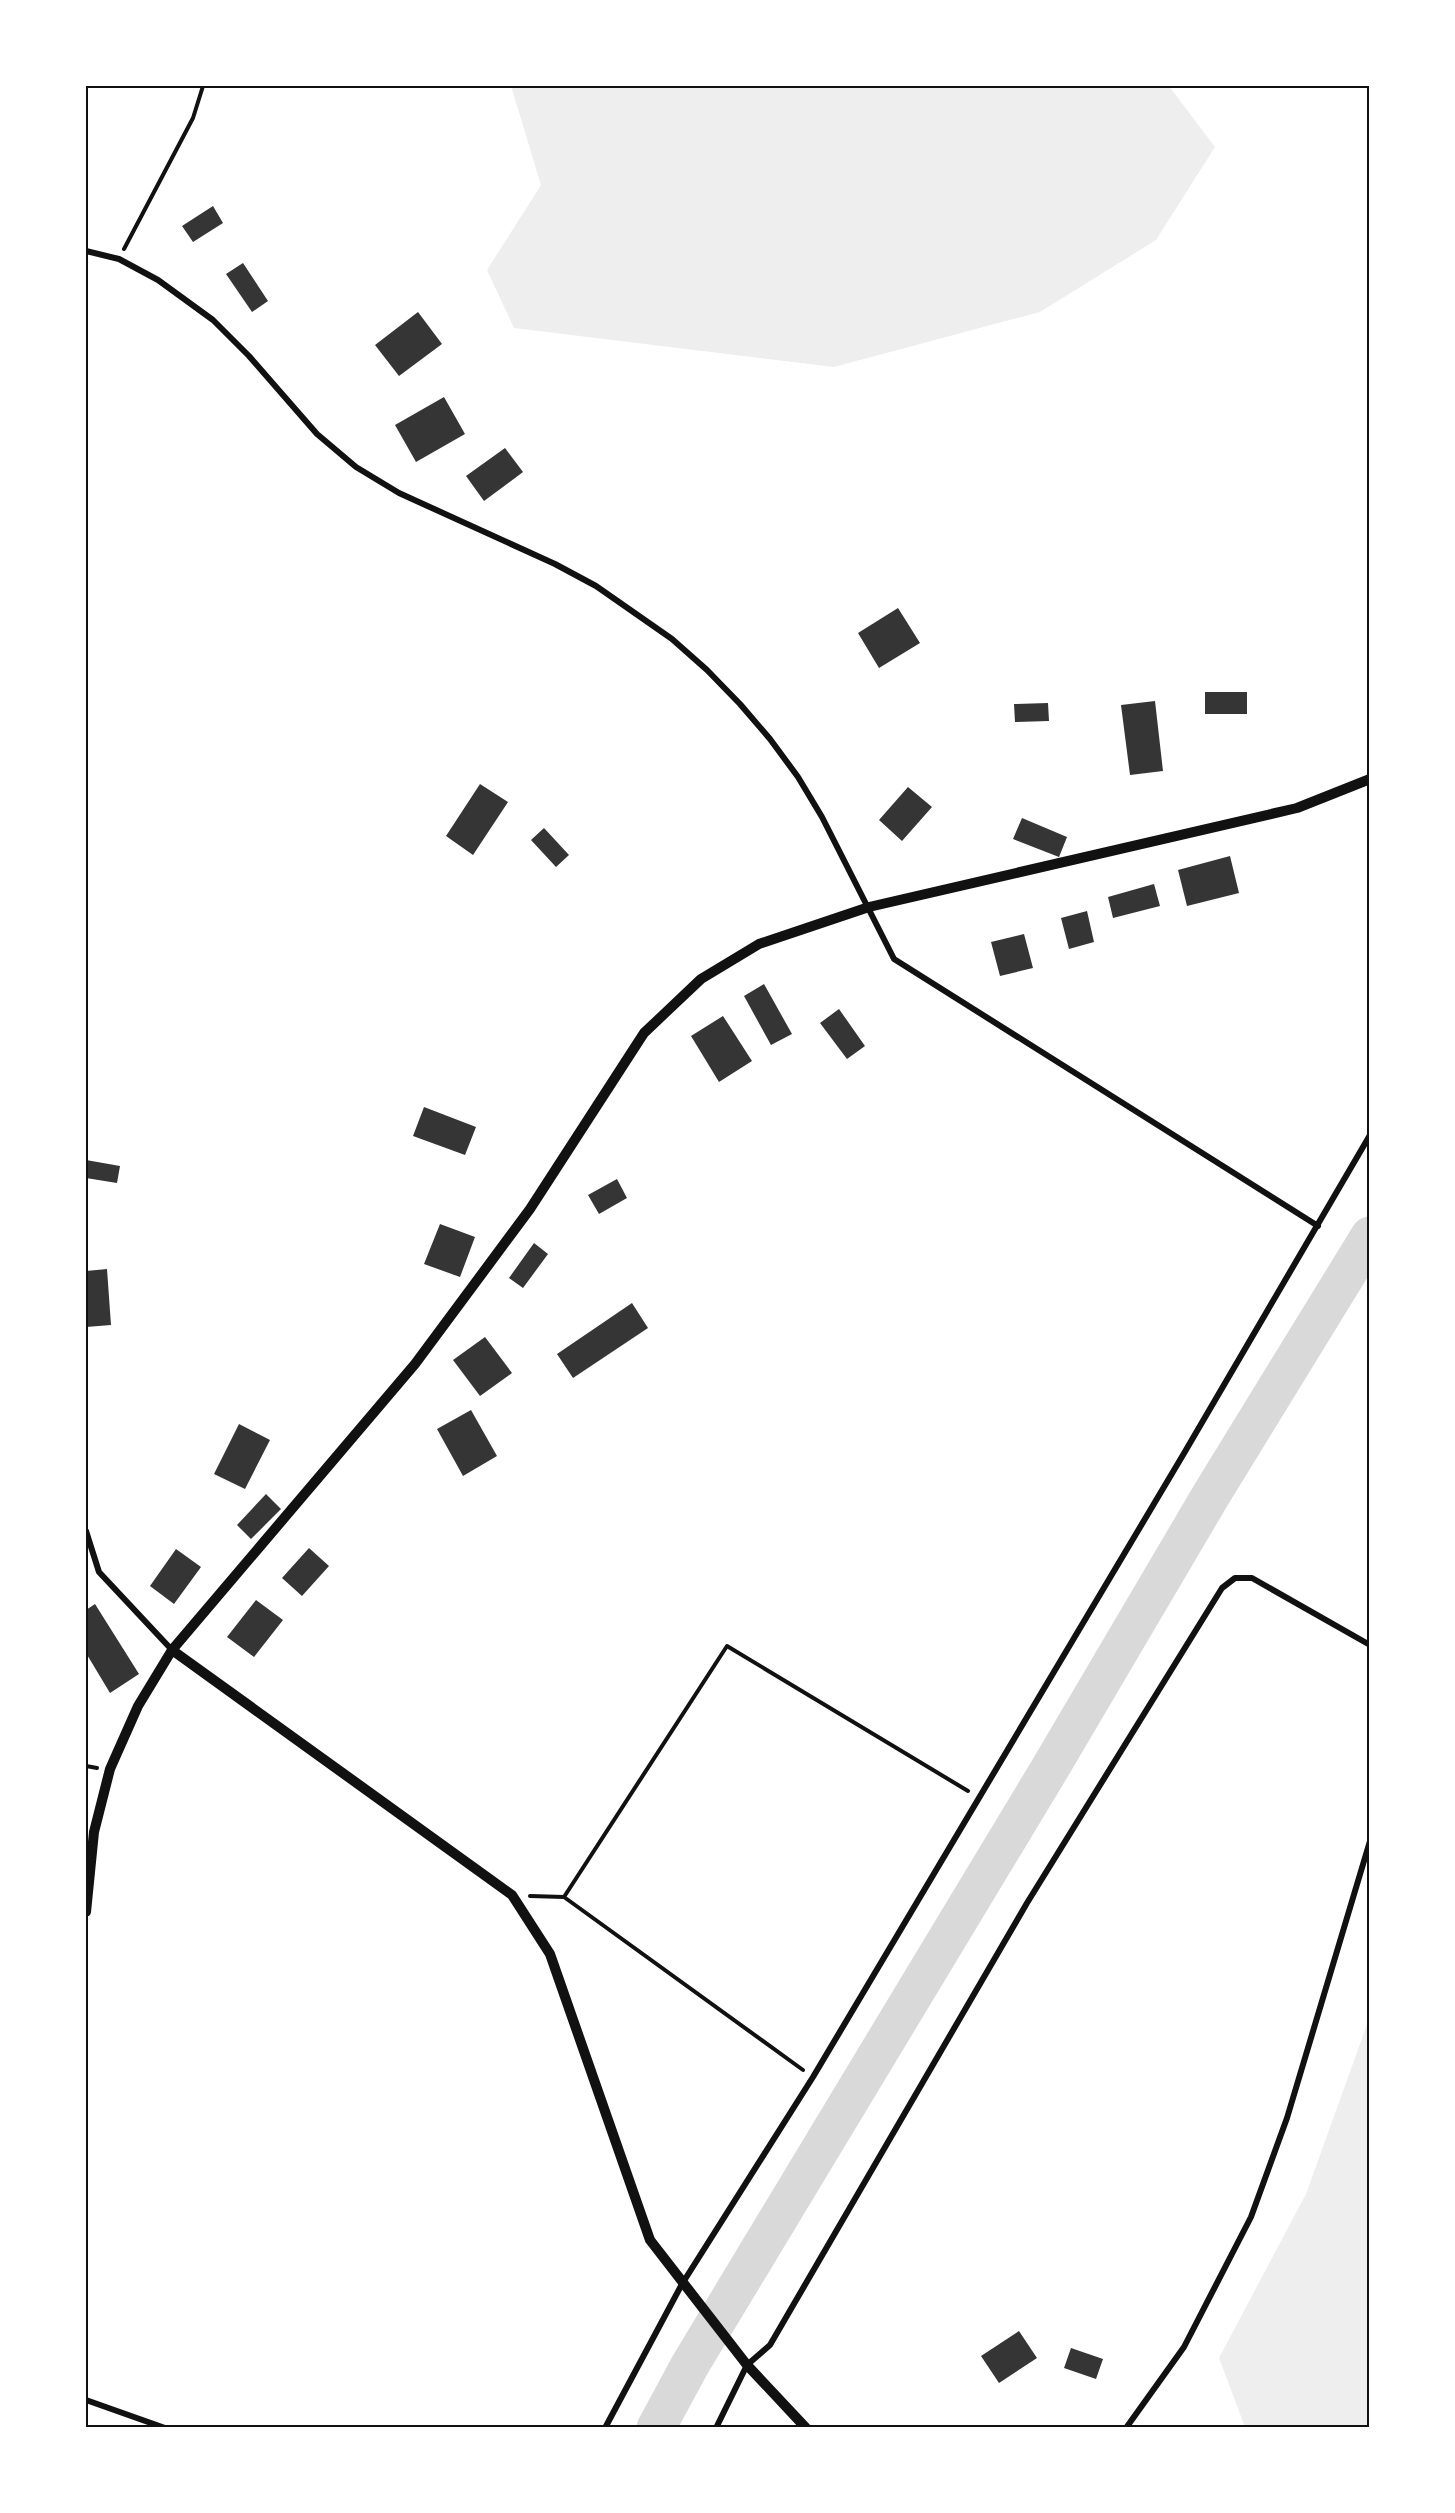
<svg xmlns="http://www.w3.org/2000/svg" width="1455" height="2513" font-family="Figtree,sans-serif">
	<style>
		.green { fill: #eee }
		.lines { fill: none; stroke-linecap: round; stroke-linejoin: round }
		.river { stroke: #d9d9d9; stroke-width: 39 }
		.building { fill: #353535 }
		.path { stroke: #111; stroke-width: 4 }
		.minor { stroke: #111; stroke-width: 6 }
		.tertiary { stroke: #111; stroke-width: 10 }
		.neatline { fill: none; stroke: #111; stroke-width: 2 }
	</style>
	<rect width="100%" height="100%" fill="#fff"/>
	<!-- green -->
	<path class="green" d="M511 86H1169L1215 147 1156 240 1040 312 834 367 514 328 487 270 541 185Z
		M1369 2019V2427H1245L1219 2358 1306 2194Z"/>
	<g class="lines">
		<!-- river -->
		<path class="river" d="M656 2428 690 2365 1049 1770 1211 1495 1370 1236"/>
	</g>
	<!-- building -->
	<path class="building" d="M213 206 223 223 193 242 182 226Z
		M243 263 268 301 252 312 226 274Z
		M418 312 442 344 399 376 375 345Z
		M444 397 465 434 416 462 395 425Z
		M505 448 523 472 484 501 466 476Z
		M898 608 920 643 879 668 858 633Z
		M1205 692H1247V714H1205Z
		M1155 701 1163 771 1130 775 1121 705Z
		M1048 703 1049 721 1015 722 1014 704Z
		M480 784 508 802 473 855 446 836Z
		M908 787 932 807 902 841 879 820Z
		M1022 818 1067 837 1059 857 1013 839Z
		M544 828 569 855 556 867 531 840Z
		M1230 856 1239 893 1187 906 1178 870Z
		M1154 884 1160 906 1113 918 1108 897Z
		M1087 911 1094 942 1069 949 1061 918Z
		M1024 934 1033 968 1000 976 991 942Z
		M764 984 792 1034 771 1045 744 996Z
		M839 1009 865 1046 847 1059 820 1023Z
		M723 1016 752 1061 719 1082 691 1036Z
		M424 1107 476 1127 465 1155 413 1136Z
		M86 1160 120 1166 117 1183 86 1178Z
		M617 1179 627 1198 599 1214 588 1195Z
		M440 1224 475 1237 460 1277 424 1264Z
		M534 1243 548 1254 523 1288 509 1278Z
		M107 1269 111 1325 86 1327V1271Z
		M632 1303 648 1328 573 1378 557 1354Z
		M485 1337 512 1373 480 1396 453 1360Z
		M471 1410 497 1456 463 1476 437 1429Z
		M239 1424 270 1440 245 1489 214 1474Z
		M266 1494 281 1509 251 1539 237 1525Z
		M309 1548 329 1566 302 1596 282 1578Z
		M176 1549 201 1567 174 1604 150 1586Z
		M256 1600 283 1620 254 1657 227 1637Z
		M95 1604 139 1674 110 1693 86 1653V1610Z
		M1019 2331 1037 2358 999 2383 981 2356Z
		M1071 2348 1103 2359 1096 2379 1064 2368Z"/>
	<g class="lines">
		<!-- path -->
		<path class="path" d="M124 249 193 118 203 86
			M86 1766 97 1768
			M530 1896 564 1897 803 2070
			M564 1897 727 1646 968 1791"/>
		<!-- minor -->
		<path class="minor" d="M86 251 119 259 158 280 213 320 249 356 317 434 356 467 399 493 555 564 596 586 672 639 707 670 740 704 770 739 798 777 822 817 894 959 1318 1226
			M86 1531 99 1572 172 1650
			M86 2400 165 2428
			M605 2428 682 2284 813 2077 1183 1455 1370 1135
			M716 2428 747 2365 770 2345 1027 1903 1222 1588 1235 1578H1252L1370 1645
			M1126 2428 1184 2347 1251 2217 1287 2118 1370 1841"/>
		<!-- tertiary -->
		<path class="tertiary" d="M172 1650 512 1895 550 1954 650 2240 747 2365 806 2428
			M86 1912 94 1832 110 1769 138 1706 172 1650 415 1364 530 1209 644 1033 701 979 759 944 869 907 1297 808 1370 779"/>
	</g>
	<!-- border -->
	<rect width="1455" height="2513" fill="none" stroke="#ffffff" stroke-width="174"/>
	<rect x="87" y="87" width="1281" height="2339" class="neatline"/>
</svg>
